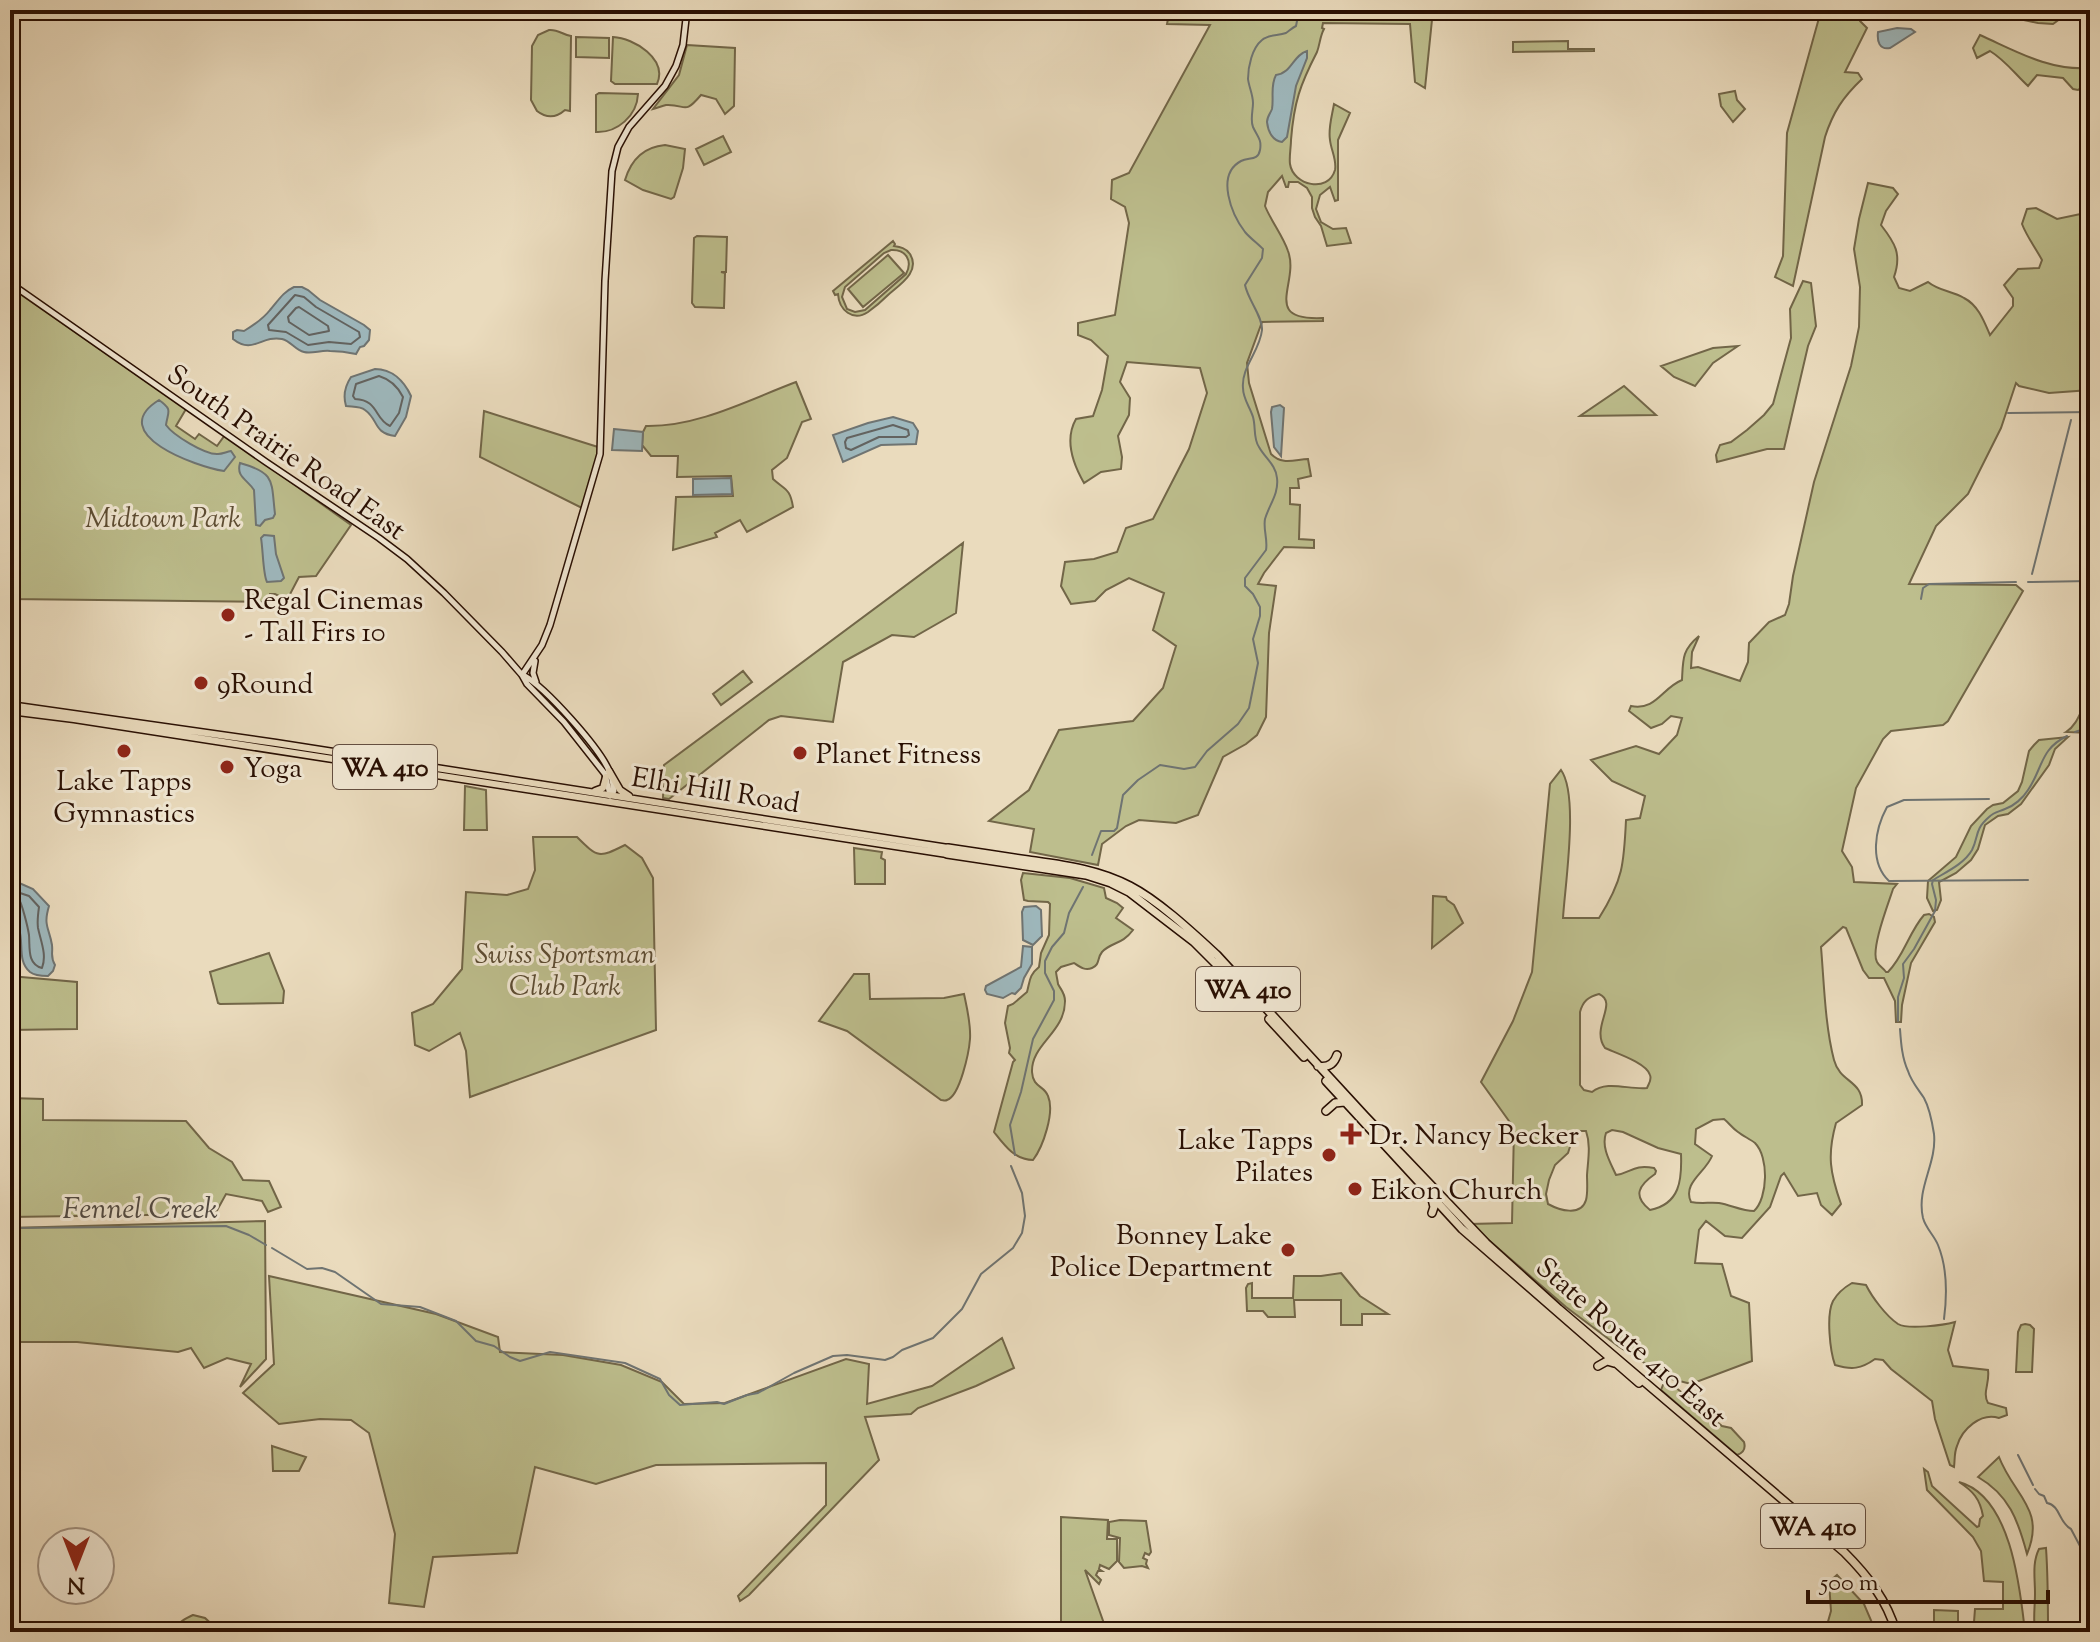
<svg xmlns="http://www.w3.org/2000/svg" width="2100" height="1642" font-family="'Sorts Mill Goudy',serif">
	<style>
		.green { fill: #bdbe8d; stroke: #726648; stroke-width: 2; fill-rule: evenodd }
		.water { fill: #9eb8bd; stroke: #6f7472; stroke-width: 2 }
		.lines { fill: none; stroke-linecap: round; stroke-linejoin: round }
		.shore { stroke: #636360; stroke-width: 2 }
		.stream { stroke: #6f7472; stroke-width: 2 }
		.secondary-casing { stroke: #280e02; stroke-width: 8 }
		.primary-casing { stroke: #280e02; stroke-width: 9 }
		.trunk-casing { stroke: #280e02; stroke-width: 10 }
		.secondary { stroke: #f1e8d4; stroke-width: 5 }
		.primary { stroke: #eadbbd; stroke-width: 6 }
		.trunk { stroke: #eadbbd; stroke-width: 7 }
		.poi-dot { fill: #8f2418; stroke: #f1e8d4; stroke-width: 3 }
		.labels { text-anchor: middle; stroke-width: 6; stroke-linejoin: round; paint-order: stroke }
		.shield { fill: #f1e8d4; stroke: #644f41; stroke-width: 2 }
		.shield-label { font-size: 26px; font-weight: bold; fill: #280e02 }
		.street-label { font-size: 28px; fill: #280e02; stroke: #f1e8d4 }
		.park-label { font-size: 28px; font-style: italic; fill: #5c4c33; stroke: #f1e8d4 }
		.poi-label { font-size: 28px; fill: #280e02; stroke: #f1e8d4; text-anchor: start }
		.water-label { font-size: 30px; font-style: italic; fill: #514a43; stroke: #f1e8d4 }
	</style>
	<rect width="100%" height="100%" fill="#eadbbd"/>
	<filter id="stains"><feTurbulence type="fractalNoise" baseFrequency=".0025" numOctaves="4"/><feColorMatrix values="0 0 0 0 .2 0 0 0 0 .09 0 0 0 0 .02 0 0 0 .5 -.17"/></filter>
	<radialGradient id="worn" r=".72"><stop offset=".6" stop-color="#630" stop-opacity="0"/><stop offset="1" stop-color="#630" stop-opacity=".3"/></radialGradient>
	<!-- green -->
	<path class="green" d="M1130 10H1133L1134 12 1135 10H1433L1425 88 1415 82 1410 24 1323 23 1322 28 1324 29C1320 36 1320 44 1317 52 1300 85 1294 102 1291 140 1291 147 1289 157 1290 164 1293 185 1328 194 1335 170 1337 160 1331 150 1330 140 1328 128 1332 116 1334 104L1350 113 1338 140V200L1335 201 1330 187 1320 195 1316 209 1321 222 1333 229 1346 228 1351 243 1327 246 1321 226 1315 217 1312 208V197L1307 188 1298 182H1289L1288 187H1286L1282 176 1268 192 1265 206C1271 221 1283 236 1288 251 1300 283 1260 321 1323 318V321L1262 322 1247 363 1249 383 1271 454C1282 465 1293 460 1308 459L1311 476 1298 479 1299 488H1290V504L1300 505 1299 539 1314 540V548L1284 547 1264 573 1258 584 1276 586 1269 633 1266 717 1257 735 1246 744 1223 757 1198 815 1176 823 1139 820 1126 826 1102 844 1098 865 1030 852 1034 829 989 821 1029 790 1059 730 1133 721 1163 688 1176 646 1153 630 1164 593 1129 578 1106 590 1095 601 1071 604 1061 586 1065 562 1094 559 1117 552 1126 528 1153 519 1189 449 1207 393 1200 368 1127 362 1120 382 1130 398 1129 415 1118 436 1122 457 1121 469 1101 472 1084 483C1073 464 1064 440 1076 419L1093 416 1102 390 1108 356 1091 340 1078 335V323L1115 315 1129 223 1125 207 1111 199 1112 180 1129 173 1210 25 1167 24 1168 19 1112 20V12H1132Z
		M1814 10H1860V21L1867 28 1845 72 1858 73 1862 79C1843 97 1833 112 1825 137L1793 286 1775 277 1783 256 1787 133 1819 18Z
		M2005 10H2072L2053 24 2038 23 2005 16Z
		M549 30C558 29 563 35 571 36L570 111 565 110C556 118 546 118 537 111L531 100 532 46 538 35Z
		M1980 35C2016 51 2049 71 2090 68V81L2078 90 2073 89 2063 78 2037 75 2028 86C2015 74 2005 60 1990 51L1977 58 1973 48Z
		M576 37 609 38V58L576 57Z
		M613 37C634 38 668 59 657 84H615L611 81Z
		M1568 41V49H1594V51L1513 52V42Z
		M687 45 735 48 734 106 725 114 716 99 701 95C683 116 687 104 666 105 662 106 657 108 653 109L679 75Z
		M1735 91 1737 100 1745 109 1733 122 1721 106 1719 94Z
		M599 93 638 94C637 116 617 133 596 132V95Z
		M723 136 731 152 704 165 696 149Z
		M665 145 685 149 683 168 674 197 671 199 643 190 625 180C631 160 643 147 665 145Z
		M1868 183 1893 188 1898 194 1886 211 1881 225C1895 243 1902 254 1894 277L1899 288 1910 291 1928 282C1939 291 1952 291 1964 298 1978 305 1984 321 1990 335L2013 306V298L2004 285 2018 269 2039 268 2042 260C2035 247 2027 237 2022 224L2027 209 2036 208 2057 219 2090 212V390L2049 393 2019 386 2016 383 2001 428 1968 494 1936 526 1909 584 2016 585 2023 591 1948 721 1943 725 1891 731 1883 739 1856 788 1842 851 1852 867 1854 882 1897 884 1893 889C1889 902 1870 950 1877 962 1879 966 1883 968 1886 972H1888C1904 956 1909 932 1924 915L1929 914 1934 917 1935 922 1911 963 1902 1005 1901 1022H1896L1895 1001 1884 978H1869L1863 970 1846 928 1843 927 1821 947C1824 982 1825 1026 1834 1060 1840 1083 1863 1080 1862 1105L1836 1123C1827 1155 1830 1173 1841 1204L1832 1215 1821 1205 1817 1193 1798 1196 1784 1173 1781 1176 1770 1207 1742 1238 1725 1236 1706 1221 1699 1230 1695 1263 1722 1264 1731 1296 1749 1303 1752 1361 1691 1384 1668 1378 1618 1346 1566 1307 1470 1224 1512 1223 1514 1128 1481 1082 1513 1021 1532 972 1550 784 1561 770C1579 795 1565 885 1563 918H1599C1623 880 1624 864 1626 820L1640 818 1645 796 1612 781 1591 760 1636 746 1659 754 1677 735 1682 718 1671 716 1662 724 1651 728 1629 711 1631 706C1656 711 1662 688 1682 680 1683 659 1682 650 1699 636L1692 652 1691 668 1698 667 1740 681 1748 662 1749 643 1769 622 1785 615 1789 604 1793 576 1814 482 1851 366 1859 327 1860 287 1854 249 1859 219ZM1599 994C1619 1003 1590 1027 1605 1048 1616 1053 1647 1063 1650 1075 1652 1080 1649 1083 1647 1088 1629 1090 1607 1080 1592 1092L1584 1090 1580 1085V1012C1583 1001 1588 997 1599 994ZM1724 1119C1729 1123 1732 1128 1738 1132 1743 1136 1750 1139 1755 1143 1769 1157 1768 1198 1754 1211 1742 1211 1731 1205 1719 1203 1710 1202 1701 1204 1691 1202 1682 1183 1706 1172 1712 1156L1695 1144 1696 1129 1713 1120ZM1612 1130 1623 1132 1658 1148 1681 1154C1682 1180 1680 1204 1650 1210 1632 1196 1639 1185 1655 1174L1656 1171 1654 1168C1633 1164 1631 1173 1616 1175 1610 1162 1601 1147 1606 1133ZM1575 1131H1586C1591 1145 1588 1160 1587 1175 1587 1182 1588 1193 1586 1200 1581 1217 1559 1210 1548 1204L1546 1194 1549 1180 1555 1165 1568 1153Z
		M697 236 727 237 726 272H721L725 273 724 308 695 307 692 303 694 238Z
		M893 241 895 244 894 246C900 247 906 248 910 254 921 272 899 285 888 295 882 301 875 307 868 312 853 322 839 310 838 294L835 295 833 291ZM891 250C906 249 913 261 906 274L865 310 855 312 847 309 842 297 845 287 884 253Z
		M888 255 904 273 863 307 848 289Z
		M1803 281 1811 283 1816 326 1808 346 1784 449H1767L1717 462 1716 455 1720 445 1731 442 1747 430 1764 415 1773 404 1791 338 1790 309Z
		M10 287 186 409 176 426 195 439 199 434 217 446 225 435 351 525 316 576 299 577 287 600 275 594H270L269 602 10 599Z
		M1738 346 1713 363 1695 386 1674 377 1661 366 1713 348Z
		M796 382 811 419 802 422 787 458 772 470 773 479C785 490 790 488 793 507L747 532 740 520 715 533 717 537 673 550 676 497 733 496 731 476 677 477 678 456H651L642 445 643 432 646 426C698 427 748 400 796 382Z
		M1624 386 1656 415 1580 416Z
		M484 411 598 447 597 456 582 508 480 457Z
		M963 543 956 613 914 637 892 635 843 662 833 722 781 716 769 720 669 799 663 798 664 765Z
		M743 671 752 682 721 705 713 694Z
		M2090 695 2089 733 2066 732C2079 724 2081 707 2090 695Z
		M2068 737 2055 749 2049 765 2021 804 2008 814 1998 816 1985 825 1978 849 1971 860 1956 873 1939 882 1941 900 1937 910 1933 911 1927 898 1928 881 1956 857 1971 826 1987 809 1993 805 2003 803 2018 791 2022 782 2029 751 2034 745 2039 740Z
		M465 786 486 790 487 830H464Z
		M533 837H577C598 858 599 858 625 845L642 858 653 878 656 1030 470 1097 466 1051 460 1033 429 1051 415 1045 412 1013 433 1004 462 969 466 892 507 895 528 889 535 870Z
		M854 848 882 852 881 858 885 860V884H855Z
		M1023 873 1070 878 1104 888 1106 898 1117 903 1123 908 1116 918 1133 930C1122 945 1111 942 1102 952 1097 958 1100 965 1092 968 1085 971 1080 967 1074 963L1061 967 1056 972C1056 973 1058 983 1058 984 1061 990 1065 993 1065 1001 1065 1033 1031 1044 1032 1072 1033 1088 1044 1085 1048 1096 1055 1112 1043 1147 1033 1160 1015 1160 1005 1146 994 1132L1013 1062 1015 1060 1009 1053 1010 1048 1005 1023 1008 1006 1013 1004 1027 992C1030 981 1029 975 1039 967L1041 953 1049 935 1050 904 1048 902 1028 901 1024 900 1021 880Z
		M1433 896 1446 897 1447 900 1454 905 1463 923 1432 948Z
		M269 953 284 991 283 1003 220 1004 218 1003 210 972Z
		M854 974H869L870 999 944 998 964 994C967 1008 971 1024 970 1039 969 1052 960 1096 947 1100 945 1101 943 1100 941 1100L847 1031 819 1021Z
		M10 976 77 982V1029L10 1030Z
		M10 1098 43 1099V1120L186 1121 209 1148 232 1162 243 1180 269 1181 281 1207 268 1212 262 1201 226 1194 215 1214 10 1217Z
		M265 1221 266 1359 240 1387 251 1364 227 1358 204 1368 191 1348 178 1352 77 1342H16L10 1367V1228Z
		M1341 1273 1360 1296 1388 1314H1362V1325H1341V1300H1294L1295 1317H1268L1263 1311H1247L1246 1288 1248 1284 1252 1283V1298H1293L1294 1276H1321Z
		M269 1276 436 1314 498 1337 500 1352 563 1355 621 1365 662 1382 684 1404 725 1403 846 1359 869 1364 867 1404 932 1386 1002 1338 1014 1368 976 1386 918 1408 911 1414 865 1417 879 1460 749 1595 740 1601 738 1596 826 1505V1463L656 1465 596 1484 535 1467 517 1553 433 1557 424 1607 389 1603 395 1534 369 1433 351 1420 320 1419 279 1424 243 1393 274 1364Z
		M1852 1283 1866 1285C1872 1297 1886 1316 1898 1324 1908 1330 1944 1325 1955 1322L1948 1350 1953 1366 1988 1370C1990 1384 1982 1392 1988 1403L2006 1408 2007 1415 1999 1418C1981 1412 1962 1429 1957 1446 1954 1453 1955 1460 1954 1467L1950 1465 1935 1419 1932 1401 1891 1369 1883 1360 1875 1359C1861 1369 1852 1370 1835 1365 1830 1351 1826 1315 1833 1301 1837 1294 1845 1287 1852 1283Z
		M2025 1324 2030 1325 2034 1329 2032 1372H2016L2018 1332 2021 1325Z
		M1668 1383 1674 1386 1722 1426 1731 1428 1744 1442C1746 1449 1743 1453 1737 1455L1661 1390 1663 1385Z
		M272 1446 306 1457 299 1471H273Z
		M1999 1457C2014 1496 2046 1509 2027 1554 2018 1520 2009 1495 1978 1477Z
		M1924 1469 1928 1472 1932 1486 1977 1527 1979 1526 1980 1519 1983 1516C1980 1499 1973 1491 1959 1482 2011 1496 2020 1587 2025 1632H1913L1912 1624 1916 1622 1920 1629H1928L1934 1621V1610L1958 1611V1622H1974L1975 1609H2003V1582L1984 1581 1981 1551 1973 1537 1927 1490Z
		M1061 1517 1108 1520 1107 1539H1117V1561L1109 1569 1100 1565 1099 1569 1102 1571H1098L1096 1575 1101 1580 1099 1584 1085 1570 1107 1632H1061Z
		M1120 1520 1146 1521 1151 1552 1149 1555 1145 1553 1143 1558 1147 1560 1146 1564 1148 1568 1142 1566 1124 1568 1119 1562 1120 1538 1109 1535V1522Z
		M2046 1548C2048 1576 2048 1604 2048 1632H2035C2033 1619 2035 1607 2035 1593 2035 1578 2032 1563 2039 1549Z
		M1837 1575 1864 1604 1876 1632H1825L1831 1611 1829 1582Z
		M193 1615 205 1618 220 1632H178C176 1622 185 1619 193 1615Z"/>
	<!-- water -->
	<path class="water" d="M1897 28 1911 29 1915 32 1890 48C1879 50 1877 41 1878 32Z
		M1307 51V58L1296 86 1287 137 1282 142C1273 141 1268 132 1267 122 1267 117 1270 114 1272 109 1274 97 1270 86 1276 75 1292 73 1293 55 1307 51Z
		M294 287H302L308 290 320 300 364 325 370 330 369 340 364 346 360 347 356 354C347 352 339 351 330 351 321 350 312 354 304 352 295 350 291 341 282 339 261 335 253 355 233 339V332L237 330 244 331C254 325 263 319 270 310 278 301 283 292 294 287Z
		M375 369C392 369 404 381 411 396L406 417 395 436C373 433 379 420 365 410 360 406 352 407 346 406 343 396 345 386 351 377Z
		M159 400C173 410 168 411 166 425 173 435 205 455 218 454 222 454 226 452 231 451L235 457 224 471C197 467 104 434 159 400Z
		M1280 405 1284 408 1281 456 1274 447 1271 412 1272 407Z
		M893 417 913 423 918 431 916 444 881 445 843 462 833 435 868 423Z
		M614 429 643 432 642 451 612 450Z
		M240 463C276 473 271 481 275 514L273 518 265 520 260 526 256 525 254 490C247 479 236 477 240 463Z
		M731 478 732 494 693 495V479Z
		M264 535 274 536 276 554 284 578 281 581 267 582C263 575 263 549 261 538Z
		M17 882 33 889 49 906C43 926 49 927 52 945 53 954 50 957 55 965L53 971 48 976C42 976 35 976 30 972 17 961 24 943 19 929 15 916 9 899 11 885Z
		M1036 906 1041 910 1042 936 1033 945 1023 940 1022 912 1024 907Z
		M1023 946 1032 947V964L1024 978 1021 988 1015 994 1012 993 1003 998 987 994 985 990 986 986 1021 967Z"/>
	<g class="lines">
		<!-- shore -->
		<path class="shore" d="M295 295 304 297 316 307 359 332 360 337 351 344 329 342 308 345 286 332 269 330 268 325Z
			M299 307 328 326 329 331 309 335 289 322 288 317 296 308Z
			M379 376C389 379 398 387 403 397L399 413 390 426C374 419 379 400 355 399L353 396 356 384Z
			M893 425 908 430 909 435 906 437H879L851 450 846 448 845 442 847 438Z
			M20 893 29 896 39 907C38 914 37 921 38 928 41 942 47 955 42 968 27 964 30 948 29 935 28 928 22 903 18 897Z"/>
		<!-- stream -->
		<path class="stream" d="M2008 413 2090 412
			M2032 574 2071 420
			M2028 582 2090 581
			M1921 599 1923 588 1929 584 2016 582
			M2075 732 2081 730 2090 719
			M1989 799 1904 800 1887 807C1875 829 1869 862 1889 881L2028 880
			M1092 855 1101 831H1114L1117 828 1123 795 1138 780 1160 765 1184 769 1195 767 1207 751 1238 724 1249 708 1258 663 1253 639 1260 616V607L1253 594 1245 586V578L1266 550C1268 540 1263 529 1265 519 1269 505 1279 494 1277 478 1276 465 1265 458 1259 447 1253 439 1256 427 1253 417 1250 407 1243 399 1243 388 1241 367 1260 351 1262 330 1263 317 1248 300 1245 285L1262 258 1263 249C1257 243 1250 238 1245 232 1232 215 1215 175 1241 161 1249 157 1258 161 1260 150 1262 139 1257 136 1253 127 1250 120 1253 111 1253 103 1253 95 1249 87 1248 79 1248 67 1252 48 1262 40 1269 34 1278 36 1286 33 1289 31 1292 28 1296 26L1297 21 1291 10
			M1898 1021V997L1904 978 1903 964 1914 949 1935 911 1936 900 1932 884 1933 880C1946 872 1964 864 1972 850 1979 836 1974 830 1989 817 1994 812 1998 812 2005 809 2014 806 2023 798 2028 790 2043 768 2040 749 2067 736
			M1900 1029C1901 1043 1902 1058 1908 1071 1911 1081 1918 1089 1924 1098 1930 1109 1932 1121 1934 1134 1937 1164 1916 1188 1923 1218 1926 1229 1934 1235 1938 1245 1947 1267 1947 1296 1944 1319
			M1015 1155 1010 1125 1021 1092 1033 1039 1054 1000V991L1045 973V961L1052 947 1064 933 1069 913 1083 887
			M10 1228 226 1226 249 1235 266 1245
			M272 1248 307 1269 322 1268 335 1272 381 1304 420 1307 456 1321 476 1341 494 1346 510 1357 520 1361 550 1352 625 1363 660 1379 669 1395 680 1405 717 1402 724 1404 747 1395 758 1393 794 1373 833 1356 847 1355 885 1360 893 1357 902 1350 933 1338 962 1309 981 1274 1013 1248 1022 1233 1025 1216 1022 1193 1011 1166
			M2084 1289V1242
			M2018 1455 2033 1485
			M2035 1489 2039 1494 2044 1496 2047 1503C2060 1505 2059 1523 2071 1529L2090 1565"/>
		<defs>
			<path id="secondary" d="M10 283 266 462 379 538 407 559 444 593 502 652 522 675 527 684 564 722 605 774 610 795
				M535 661 533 673 536 682
				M522 675 542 645 550 625 600 454 605 281 612 171 618 147 629 127 665 86 676 66 683 45 687 10
				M523 675C545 687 601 749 610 773 612 778 613 785 614 791L610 796"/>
			<path id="primary" d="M10 705 276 743 948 848
				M10 711 74 719 947 854
				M609 771 620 790 629 796
				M595 791 603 788 606 777"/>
			<path id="trunk" d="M948 848C975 852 1001 856 1028 860 1063 865 1098 869 1130 886 1159 901 1193 933 1217 955L1365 1116 1486 1243 1559 1309 1844 1552C1867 1575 1887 1600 1896 1632
				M947 854 1086 875 1111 883 1129 892 1194 942 1253 1001
				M1269 1019 1304 1057
				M1318 1066C1328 1068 1334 1064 1337 1055
				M1326 1081 1462 1229 1639 1383
				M1326 1111 1335 1103 1344 1102
				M1432 1213 1434 1207 1432 1199
				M1598 1366 1607 1361 1614 1363"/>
		</defs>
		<!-- secondary casing -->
		<use href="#secondary" class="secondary-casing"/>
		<!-- primary casing -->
		<use href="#primary" class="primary-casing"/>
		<!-- trunk casing -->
		<use href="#trunk" class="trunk-casing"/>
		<!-- secondary -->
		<use href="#secondary" class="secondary"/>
		<!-- primary -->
		<use href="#primary" class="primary"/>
		<!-- trunk -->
		<use href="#trunk" class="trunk"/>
	</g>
	<!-- markers -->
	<g class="poi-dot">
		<circle cx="228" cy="615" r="8"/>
		<circle cx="201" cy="683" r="8"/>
		<circle cx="124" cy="751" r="8"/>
		<circle cx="800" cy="753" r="8"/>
		<circle cx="227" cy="767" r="8"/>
		<path d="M1347 1122h8v8h8v8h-8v8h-8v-8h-8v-8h8z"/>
		<circle cx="1329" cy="1155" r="8"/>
		<circle cx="1355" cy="1189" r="8"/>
		<circle cx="1288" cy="1250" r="8"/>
	</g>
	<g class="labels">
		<!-- shield labels -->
		<g class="shield">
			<rect x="333" y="745" width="104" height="44" rx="6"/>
			<rect x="1196" y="967" width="104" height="44" rx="6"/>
			<rect x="1761" y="1504" width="104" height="44" rx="6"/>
		</g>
		<g class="shield-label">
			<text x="385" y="776">WA 410</text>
			<text x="1248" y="998">WA 410</text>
			<text x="1813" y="1535">WA 410</text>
		</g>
		<!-- street labels -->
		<g class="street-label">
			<text transform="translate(287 451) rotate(35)" y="10">South Prairie Road East</text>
			<text transform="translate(716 789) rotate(9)" y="10">Elhi Hill Road</text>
			<text transform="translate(1632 1341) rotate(41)" y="10">State Route 410 East</text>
		</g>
		<!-- park labels -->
		<g class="park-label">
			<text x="163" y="527">Midtown Park</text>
			<text x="565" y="963">Swiss Sportsman<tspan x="565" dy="32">Club Park</tspan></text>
		</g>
		<!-- poi labels -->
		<g class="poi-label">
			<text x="244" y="609">Regal Cinemas<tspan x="244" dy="32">- Tall Firs 10</tspan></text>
			<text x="217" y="693">9Round</text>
			<text x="816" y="763">Planet Fitness</text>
			<text x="243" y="777">Yoga</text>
			<text x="124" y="790" text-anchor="middle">Lake Tapps<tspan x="124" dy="32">Gymnastics</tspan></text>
			<text x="1369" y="1144">Dr. Nancy Becker</text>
			<text x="1313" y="1149" text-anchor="end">Lake Tapps<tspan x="1313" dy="32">Pilates</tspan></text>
			<text x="1371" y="1199">Eikon Church</text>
			<text x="1272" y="1244" text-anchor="end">Bonney Lake<tspan x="1272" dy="32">Police Department</tspan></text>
		</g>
		<!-- water labels -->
		<g class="water-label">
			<text x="140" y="1218">Fennel Creek</text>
		</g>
	</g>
	<!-- margin -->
	<rect width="2100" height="1642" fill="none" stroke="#eadbbd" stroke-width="40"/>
	<rect x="12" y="12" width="2076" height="1618" fill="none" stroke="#280e02" stroke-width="4"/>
	<rect x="20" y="20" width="2060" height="1602" fill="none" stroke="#280e02" stroke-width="2"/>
	<!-- north arrow -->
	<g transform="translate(76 1566) rotate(180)"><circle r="38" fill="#f1e8d4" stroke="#a19180" stroke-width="2"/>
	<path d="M0-6L14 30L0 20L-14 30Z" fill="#8f2418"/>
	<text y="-12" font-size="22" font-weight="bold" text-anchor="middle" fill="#280e02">N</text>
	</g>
	<!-- scale -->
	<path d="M1808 1590v12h240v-12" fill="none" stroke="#280e02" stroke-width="4"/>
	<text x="1820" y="1590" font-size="24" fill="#280e02" stroke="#f1e8d4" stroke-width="6" paint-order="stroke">500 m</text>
	<rect width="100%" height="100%" filter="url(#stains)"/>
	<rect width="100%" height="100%" fill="url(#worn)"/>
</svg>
